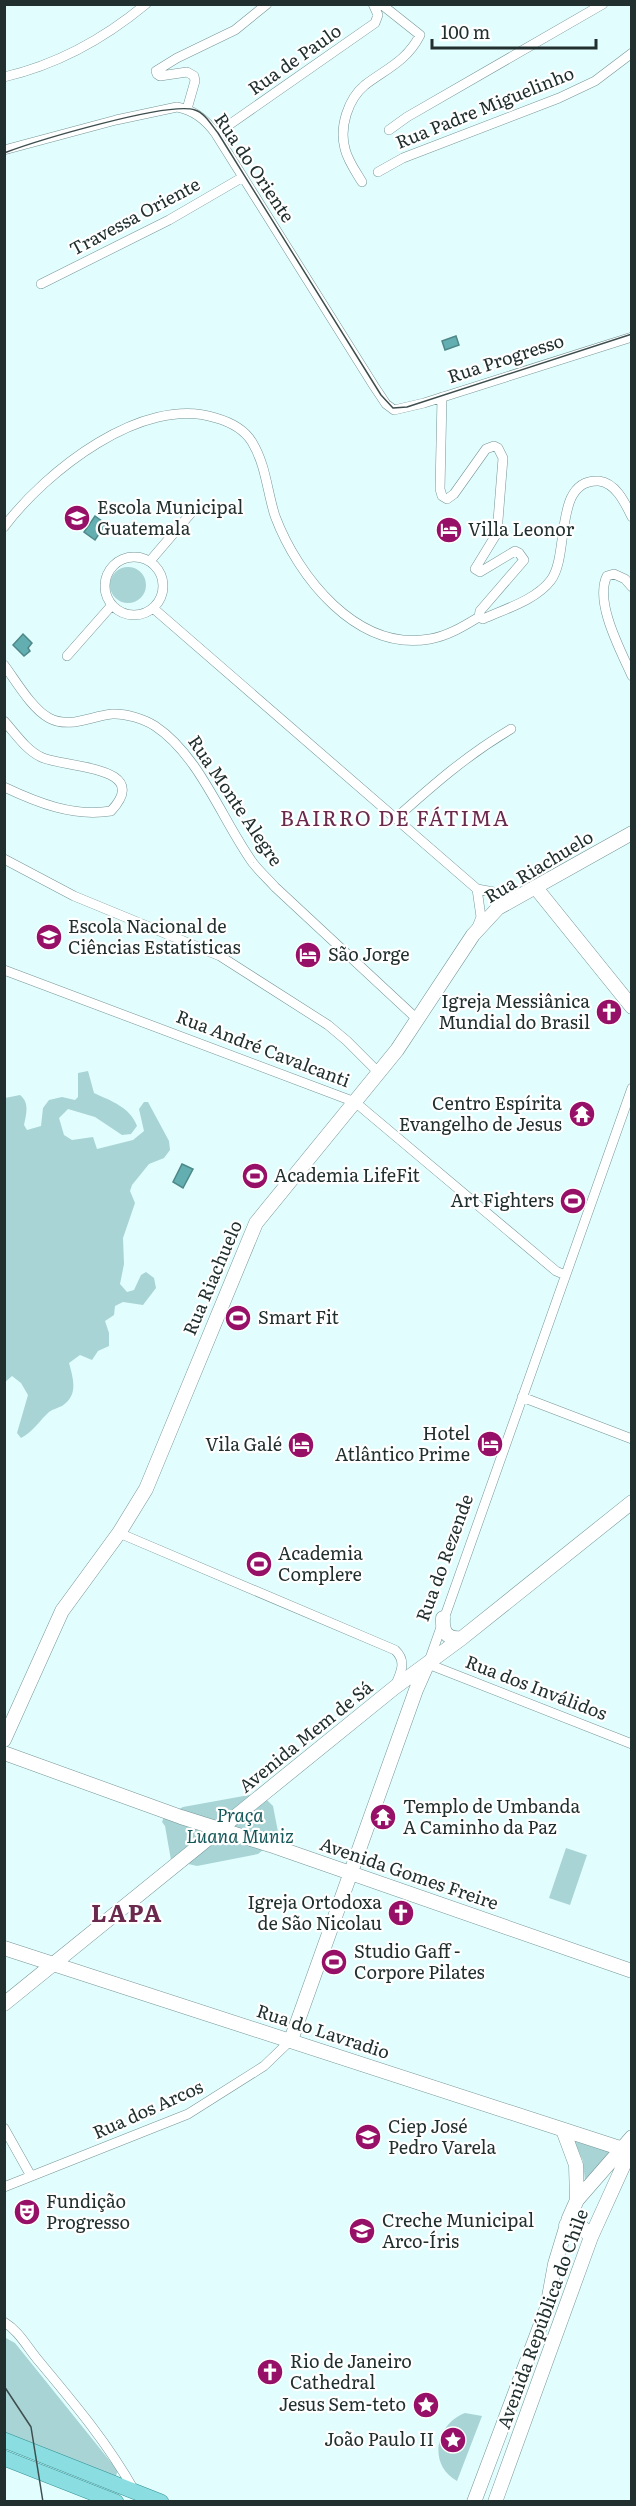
<svg xmlns="http://www.w3.org/2000/svg" width="636" height="2506" font-family="Literata,serif">
	<style>
		.green { fill: #a8d4d5 }
		.water { fill: #62aeb0; stroke: #4e8889; stroke-width: 1.5 }
		.lines { fill: none; stroke-linecap: round; stroke-linejoin: round }
		.street-casing { stroke: #759596; stroke-width: 10 }
		.secondary-casing { stroke: #759596; stroke-width: 15 }
		.primary-casing { stroke: #339294; stroke-width: 16 }
		.street { stroke: #fff; stroke-width: 9 }
		.secondary { stroke: #fff; stroke-width: 14 }
		.primary { stroke: #8adde0; stroke-width: 15 }
		.tram { stroke: #3e4e4e; stroke-width: 1.5 }
		.labels { text-anchor: middle; stroke-width: 4.5; stroke-linejoin: round; paint-order: stroke }
		.street-label { font-size: 18px; fill: #212f2f; stroke: #fff }
		.poi-label { font-size: 18px; fill: #212f2f; stroke: #fff; text-anchor: start }
		.park-label { font-size: 18px; font-style: italic; fill: #165759; stroke: #fff }
		.quarter-label { font-size: 21px; letter-spacing: 1.5px; fill: #692a4d; stroke: #fff }
		.district-label { font-size: 24px; font-weight: bold; letter-spacing: 1.5px; fill: #692a4d; stroke: #fff }
	</style>
	<rect width="100%" height="100%" fill="#e2fdfe"/>
	<!-- green -->
	<path class="green" d="M110 585a18 18 0 1 1 36 0a18 18 0 1 1-36 0Z
		M88 1071 94 1093C111 1101 130 1107 137 1126L131 1134 122 1135 95 1117 68 1109 59 1118 64 1135 72 1140 93 1137 97 1149 133 1140 144 1131 139 1109 144 1102H148L169 1141 170 1150 164 1158 149 1164 132 1185 130 1191 135 1203 123 1238 124 1264 120 1284 127 1292 134 1290 141 1275 146 1272 154 1278 156 1288 143 1305 123 1302 115 1306 114 1315 105 1321 109 1333V1346L98 1351 92 1360 80 1355 69 1363C73 1378 79 1395 62 1406 58 1408 53 1409 49 1412 40 1420 33 1432 21 1438L17 1433 28 1395 21 1383 12 1376 4 1383 5 1098 20 1095C30 1103 26 1114 24 1125L27 1130 41 1126 43 1108 49 1100 62 1097 75 1100 78 1097V1073Z
		M260 1793 273 1806 279 1837 258 1854 197 1866 171 1860 165 1826 162 1822 164 1817 183 1807Z
		M566 1848 587 1855 570 1905 549 1898Z
		M574 2141 613 2153 585 2182 583 2161Z
		M4 2337 15 2343 118 2471 115 2478 5 2433Z
		M465 2413 482 2416 457 2481C427 2464 436 2424 465 2413Z"/>
	<!-- water -->
	<path class="water" d="M456 336 459 345 445 350 442 341Z
		M95 516 106 524 95 540 84 532Z
		M23 634 32 643 28 648 30 651 24 656 13 645Z
		M182 1164 193 1169 183 1188 173 1182Z"/>
	<g class="lines">
		<defs>
			<path id="street" d="M4 77C56 65 105 38 146 4
				M187 109 195 81 194 76 187 72 160 76 157 74 156 71 177 58 235 30 267 4
				M389 130 407 117 603 4
				M216 134 375 23 378 15 373 4
				M4 150 116 120 177 107C194 110 207 121 216 134L374 386 386 404 394 410 424 403 632 337
				M378 172 403 158 559 98 595 81 632 53
				M362 182C356 172 348 161 345 149 339 127 348 99 365 85 386 69 407 61 420 35L381 4
				M41 284 169 220 243 177
				M442 397 440 489 442 496 447 499 454 494 486 449 494 446 498 448 503 458 497 533 475 569 480 572 515 551 519 553 524 560 480 611 479 617
				M4 527C45 472 143 394 216 418 230 422 244 429 252 442 266 465 267 491 275 516 298 577 357 652 430 639 448 636 464 626 479 617L483 619C505 609 536 600 551 580 570 555 553 478 599 481 616 483 625 503 632 517
				M105 586a29 29 0 1 1 58 0a29 29 0 1 1-58 0Z
				M150 561 191 513
				M632 587 625 579 614 574 607 576C594 602 621 651 632 676
				M153 608 477 889 517 896
				M67 656 112 605
				M4 665C16 681 32 709 49 718 70 729 91 716 112 714 125 713 144 719 155 726 200 756 222 820 253 863 260 872 268 879 275 887L417 1019
				M4 721C15 733 26 750 41 757 63 768 154 765 111 811 73 817 38 803 4 787
				M395 819C433 785 467 755 511 729
				M4 859 74 896 220 956 328 1025 347 1041 379 1073
				M477 927 481 917 477 889
				M4 970 355 1102 556 1271 565 1275
				M632 1088 428 1664 632 1744
				M522 1397 632 1439
				M119 1533 395 1650C407 1661 401 1673 395 1686
				M4 2128 31 2176
				M4 2187 188 2114 264 2066 291 2040
				M4 2322C19 2331 27 2347 38 2360 73 2402 107 2442 134 2490"/>
			<path id="secondary" d="M536 888 632 1007
				M443 1618C442 1632 447 1640 462 1638
				M4 1740 62 1611 119 1533 146 1489 256 1223 397 1050 473 935 498 908 632 833
				M4 1753 181 1817 270 1845 632 1971
				M4 1948 632 2152
				M4 2004 394 1688 462 1638 632 1502
				M291 2040 416 1690 427 1665
				M563 2130 576 2165 577 2200
				M566 2225H580L591 2237
				M474 2502 547 2308 555 2264 569 2218 577 2200 632 2137
				M495 2502 591 2237 630 2151"/>
			<path id="primary" d="M4 2440 161 2502
				M4 2458 116 2502"/>
		</defs>
		<!-- street casing -->
		<use href="#street" class="street-casing"/>
		<!-- secondary casing -->
		<use href="#secondary" class="secondary-casing"/>
		<!-- primary casing -->
		<use href="#primary" class="primary-casing"/>
		<!-- street -->
		<use href="#street" class="street"/>
		<!-- secondary -->
		<use href="#secondary" class="secondary"/>
		<!-- primary -->
		<use href="#primary" class="primary"/>
		<!-- tram -->
		<path class="tram" d="M4 153C36 141 168 101 195 110 205 113 212 126 218 133L381 395 393 408 407 407 632 334
			M4 2386 31 2427 43 2502"/>
	</g>
	<!-- icons -->
	<defs>
		<symbol id="school-disc" viewBox="-11 -11 22 22"><circle r="9.5" fill="#961067" stroke="#fff"/><path d="M0-5L7-2L0 1L-7-2ZM-4 1L0 2.5L4 1V4Q0 6-4 4Z" fill="#fff"/></symbol>
		<symbol id="hotel-disc" viewBox="-11 -11 22 22"><circle r="9.5" fill="#961067" stroke="#fff"/><path d="M-6-4.5h1.5V1H6V5H4.5V3h-9V5H-6ZM-4 0a1.8 1.8 0 1 1 3.6 0ZM.5 0V-2.5h3Q6-2.5 6 0Z" fill="#fff"/></symbol>
		<symbol id="university-disc" viewBox="-11 -11 22 22"><circle r="9.5" fill="#961067" stroke="#fff"/><path d="M0-5L7-2L0 1L-7-2ZM-4 1L0 2.5L4 1V4Q0 6-4 4Z" fill="#fff"/></symbol>
		<symbol id="church-disc" viewBox="-11 -11 22 22"><circle r="9.5" fill="#961067" stroke="#fff"/><path d="M-1.2-6h2.4v3.5h3.3v2.4h-3.3V6h-2.4V-.1h-3.3v-2.4h3.3Z" fill="#fff"/></symbol>
		<symbol id="temple-disc" viewBox="-11 -11 22 22"><circle r="9.5" fill="#961067" stroke="#fff"/><path d="M0-6L5-2H3V0L6.5 2.5H4V6H1.5V3h-3V6H-4V2.5H-6.5L-3 0V-2H-5Z" fill="#fff"/></symbol>
		<symbol id="stadium-disc" viewBox="-11 -11 22 22"><circle r="9.5" fill="#961067" stroke="#fff"/><path d="M0-5a6.5 5 0 1 0 0 10a6.5 5 0 1 0 0-10ZM-3.5-1.8h7v3.6h-7Z" fill="#fff"/></symbol>
		<symbol id="theatre-disc" viewBox="-11 -11 22 22"><circle r="9.5" fill="#961067" stroke="#fff"/><path d="M-5-5.5Q0-4 5-5.5V0Q5 5 0 6Q-5 5-5 0ZM-3.3-2.5H-1v1.5H-3.3ZM1-2.5H3.3v1.5H1ZM-2.8 1Q0 5.5 2.8 1Z" fill="#fff"/></symbol>
		<symbol id="sight-disc" viewBox="-11 -11 22 22"><circle r="9.5" fill="#961067" stroke="#fff"/><path d="M0-6L1.8-2.2L6-1.7L2.9 1.2L3.7 5.4L0 3.3L-3.7 5.4L-2.9 1.2L-6-1.7L-1.8-2.2Z" fill="#fff"/></symbol>
	</defs>
	<g fill-rule="evenodd">
		<use href="#school-disc" x="62" y="503" width="30" height="30"/>
		<use href="#hotel-disc" x="434" y="515" width="30" height="30"/>
		<use href="#university-disc" x="34" y="922" width="30" height="30"/>
		<use href="#hotel-disc" x="293" y="940" width="30" height="30"/>
		<use href="#church-disc" x="594" y="997" width="30" height="30"/>
		<use href="#temple-disc" x="567" y="1099" width="30" height="30"/>
		<use href="#stadium-disc" x="240" y="1161" width="30" height="30"/>
		<use href="#stadium-disc" x="558" y="1186" width="30" height="30"/>
		<use href="#stadium-disc" x="223" y="1303" width="30" height="30"/>
		<use href="#hotel-disc" x="475" y="1429" width="30" height="30"/>
		<use href="#hotel-disc" x="286" y="1430" width="30" height="30"/>
		<use href="#stadium-disc" x="244" y="1549" width="30" height="30"/>
		<use href="#temple-disc" x="368" y="1802" width="30" height="30"/>
		<use href="#church-disc" x="386" y="1898" width="30" height="30"/>
		<use href="#stadium-disc" x="319" y="1947" width="30" height="30"/>
		<use href="#school-disc" x="353" y="2122" width="30" height="30"/>
		<use href="#theatre-disc" x="12" y="2197" width="30" height="30"/>
		<use href="#school-disc" x="347" y="2216" width="30" height="30"/>
		<use href="#church-disc" x="255" y="2357" width="30" height="30"/>
		<use href="#sight-disc" x="411" y="2390" width="30" height="30"/>
		<use href="#sight-disc" x="438" y="2425" width="30" height="30"/>
	</g>
	<g class="labels">
		<!-- street labels -->
		<g class="street-label">
			<text transform="translate(295 60) rotate(-35)" y="6">Rua de Paulo</text>
			<text transform="translate(485 108) rotate(-22)" y="6">Rua Padre Miguelinho</text>
			<text transform="translate(254 168) rotate(56)" y="6">Rua do Oriente</text>
			<text transform="translate(135 217) rotate(-28)" y="6">Travessa Oriente</text>
			<text transform="translate(506 359) rotate(-18)" y="6">Rua Progresso</text>
			<text transform="translate(235 801) rotate(56)" y="6">Rua Monte Alegre</text>
			<text transform="translate(539 867) rotate(-31)" y="6">Rua Riachuelo</text>
			<text transform="translate(263 1049) rotate(21)" y="6">Rua André Cavalcanti</text>
			<text transform="translate(213 1278) rotate(-67)" y="6">Rua Riachuelo</text>
			<text transform="translate(445 1558) rotate(-70)" y="6">Rua do Rezende</text>
			<text transform="translate(536 1688) rotate(21)" y="6">Rua dos Inválidos</text>
			<text transform="translate(306 1737) rotate(-39)" y="6">Avenida Mem de Sá</text>
			<text transform="translate(409 1874) rotate(19)" y="6">Avenida Gomes Freire</text>
			<text transform="translate(323 2032) rotate(18)" y="6">Rua do Lavradio</text>
			<text transform="translate(148 2110) rotate(-24)" y="6">Rua dos Arcos</text>
			<text transform="translate(543 2319) rotate(-70)" y="6">Avenida República do Chile</text>
		</g>
		<!-- poi labels -->
		<g class="poi-label">
			<text x="97" y="514">Escola Municipal<tspan x="97" dy="21">Guatemala</tspan></text>
			<text x="468" y="536">Villa Leonor</text>
			<text x="68" y="933">Escola Nacional de<tspan x="68" dy="21">Ciências Estatísticas</tspan></text>
			<text x="328" y="961">São Jorge</text>
			<text x="590" y="1008" text-anchor="end">Igreja Messiânica<tspan x="590" dy="21">Mundial do Brasil</tspan></text>
			<text x="562" y="1110" text-anchor="end">Centro Espírita<tspan x="562" dy="21">Evangelho de Jesus</tspan></text>
			<text x="274" y="1182">Academia LifeFit</text>
			<text x="554" y="1207" text-anchor="end">Art Fighters</text>
			<text x="258" y="1324">Smart Fit</text>
			<text x="470" y="1440" text-anchor="end">Hotel<tspan x="470" dy="21">Atlântico Prime</tspan></text>
			<text x="282" y="1451" text-anchor="end">Vila Galé</text>
			<text x="278" y="1560">Academia<tspan x="278" dy="21">Complere</tspan></text>
			<text x="403" y="1813">Templo de Umbanda<tspan x="403" dy="21">A Caminho da Paz</tspan></text>
			<text x="382" y="1909" text-anchor="end">Igreja Ortodoxa<tspan x="382" dy="21">de São Nicolau</tspan></text>
			<text x="354" y="1958">Studio Gaff -<tspan x="354" dy="21">Corpore Pilates</tspan></text>
			<text x="388" y="2133">Ciep José<tspan x="388" dy="21">Pedro Varela</tspan></text>
			<text x="46" y="2208">Fundição<tspan x="46" dy="21">Progresso</tspan></text>
			<text x="382" y="2227">Creche Municipal<tspan x="382" dy="21">Arco-Íris</tspan></text>
			<text x="290" y="2368">Rio de Janeiro<tspan x="290" dy="21">Cathedral</tspan></text>
			<text x="406" y="2411" text-anchor="end">Jesus Sem-teto</text>
			<text x="434" y="2446" text-anchor="end">João Paulo II</text>
		</g>
		<!-- park labels -->
		<g class="park-label">
			<text x="240" y="1822">Praça<tspan x="240" dy="21">Luana Muniz</tspan></text>
		</g>
		<!-- quarter labels -->
		<g class="quarter-label">
			<text x="395" y="826">BAIRRO DE FÁTIMA</text>
		</g>
		<!-- district labels -->
		<g class="district-label">
			<text x="127" y="1922">LAPA</text>
		</g>
	</g>
	<!-- border -->
	<rect width="636" height="2506" fill="none" stroke="#212f2f" stroke-width="12"/>
	<!-- scale -->
	<path d="M432 39v9h164v-9" fill="none" stroke="#212f2f" stroke-width="3"/>
	<text x="441" y="39" font-size="18" fill="#212f2f" stroke="#ffffff" stroke-width="4.5" paint-order="stroke">100 m</text>
</svg>
